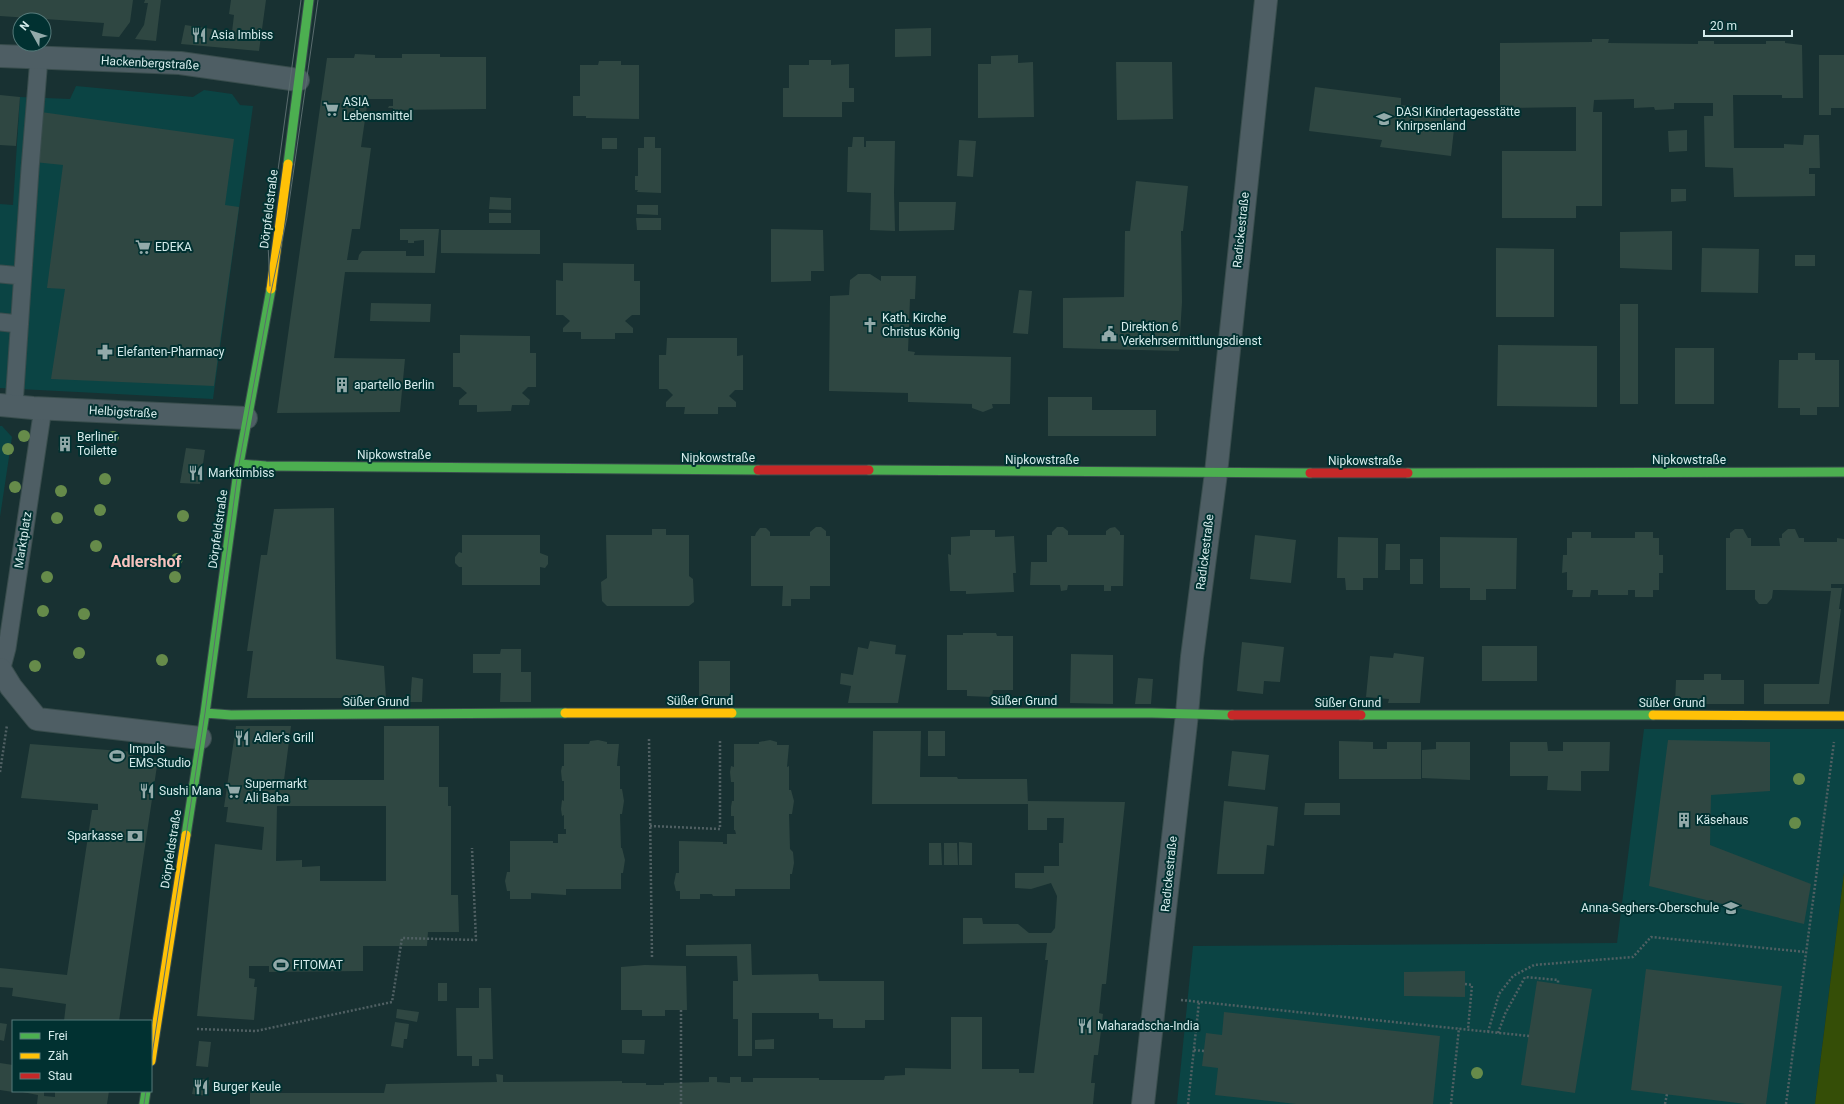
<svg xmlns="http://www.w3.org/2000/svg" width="1844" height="1104" font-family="Roboto,sans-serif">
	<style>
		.built { fill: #0b4444 }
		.green { fill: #354e07 }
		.building { fill: #2f4742; fill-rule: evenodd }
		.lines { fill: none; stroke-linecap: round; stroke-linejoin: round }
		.lane-casing { stroke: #394d4d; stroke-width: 19 }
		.street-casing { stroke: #394d4d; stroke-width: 24 }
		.fast-casing { stroke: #394d4d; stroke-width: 11 }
		.slow-casing { stroke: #394d4d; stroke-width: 11 }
		.jam-casing { stroke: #394d4d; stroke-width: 11 }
		.path { stroke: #506063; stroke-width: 2.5; stroke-dasharray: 2 2; stroke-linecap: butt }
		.lane { stroke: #4e5e64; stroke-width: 17 }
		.street { stroke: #4e5e64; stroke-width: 22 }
		.fast { stroke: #4caf50; stroke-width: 9 }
		.slow { stroke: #ffc107; stroke-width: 9 }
		.jam { stroke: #c62828; stroke-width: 9 }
		.tram { stroke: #5a6c6e; stroke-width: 1 }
		.tree { fill: #668b4a }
		.labels { text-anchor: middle; stroke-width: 4; stroke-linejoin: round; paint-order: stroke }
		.poi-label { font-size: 12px; fill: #d5ebeb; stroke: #013131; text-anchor: start }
		.street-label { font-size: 12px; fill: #d5ebeb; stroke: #013131 }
		.district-label { font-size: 16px; font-weight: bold; fill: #f6c2bd; stroke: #013131 }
	</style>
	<rect width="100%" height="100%" fill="#183132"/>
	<!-- built -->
	<path class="built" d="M76 86 193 97 204 90 232 94 240 105 253 106 213 399 0 388V204L13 205 20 97 70 99Z
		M0 426H2L12 437 0 517Z
		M1644 729H1844V873L1815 1104H1177L1193 946 1617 943Z"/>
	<!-- green -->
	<path class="green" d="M1844 873V1104H1815Z"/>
	<!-- building -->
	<path class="building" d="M0 0H133L130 22 119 37 102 36 104 23 0 16Z
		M145 0H161L156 41 135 39 144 25 148 3H144Z
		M231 0H266L259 51 181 44 185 25 232 32 234 15 229 14Z
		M931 28V56L895 57V29Z
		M1592 39H1609L1608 43 1698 44V41H1714V44H1766V41H1785V43L1802 45 1803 98H1782V95H1733L1734 148H1784V144L1803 145 1804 135H1819L1820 168H1809V174H1815V196L1734 197 1733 168 1705 167 1704 116H1713V103H1674V109L1655 110 1654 107 1634 108V99L1594 100 1593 112H1602V206H1576V218H1502V151H1576V107L1500 108V43L1592 42Z
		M355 54 375 55V58H402V54H440V57H486V109L393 110V108H388L389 106H393V99H368L361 147 371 148 360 229H352L347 260H358L359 255 362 251H406V256H424V240L414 241V243H408V240H400V229H439L435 273 345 272 334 358 405 359 400 412 277 413 327 58H354Z
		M1018 55V63L1033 62 1034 117 978 118V64H991V56Z
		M1819 55H1844V108H1831V115H1819Z
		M809 60H831V65L849 64V88H854V102H842V117H783V88H789V65H809Z
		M599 61H621V65H639V119L586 118V116H573V96H580V65H598Z
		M1116 62H1172L1173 119 1117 120Z
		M1315 87 1401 98V105L1456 111 1451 156 1380 147 1382 140 1309 131Z
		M0 95 20 97 16 146 0 145Z
		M41 112 234 139 225 205 239 207 214 386 51 379 65 289 47 288 63 165 34 162Z
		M1687 130V151L1669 152 1668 131Z
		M644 137H655V148H661V193L637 192 638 190H635V176H638V148H644Z
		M853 137H864V147H866V141H895L894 193 895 231 870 230 871 193 847 192 848 147H852Z
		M602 138H617V149H602Z
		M959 140 976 141 973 177 957 176Z
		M1136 181 1188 186 1183 231H1181L1182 302 1179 351 1063 348V298L1124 297 1125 231H1130Z
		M1671 189H1686V201L1671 202Z
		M490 197 511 198V210L489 209Z
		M899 202H956L954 230 899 231Z
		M637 205H658V215L637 214Z
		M489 213H511V223H489Z
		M636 218H661V230H637Z
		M771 229 823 230 824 271H811V281L771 282Z
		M441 230H540V254L441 253Z
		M1672 231V270L1620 268V232Z
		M1496 248 1554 249V317H1496Z
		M1702 248 1759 249 1758 293 1701 292Z
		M1795 255H1815V266H1795Z
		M563 263 634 264V281H640V315H632L625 321 633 328V333H615V339H581V332H563V328L570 321 563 315H556V280L563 281Z
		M858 274H870L881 281V276H916L915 299H910L908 351 915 352 914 355 1011 357 1010 404H992L993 408 983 412 972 408V404L908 402V393L829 391 830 296 849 295 850 280Z
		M1019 290 1032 291 1028 334 1013 333Z
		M371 303 431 304 430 322 370 321Z
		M1620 304H1638V404H1620Z
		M460 335 530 336V353H536V387H528L522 393 530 400 529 405H512L511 411 477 412V405H459V400L467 393 460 387H453V353H460Z
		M667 338H737V356L743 355V390H735L729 396 736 402V407H718V414H684L685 407H666V402L673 395 667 389H659V355H666Z
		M1498 345 1597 346V407L1497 406Z
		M1675 348H1714V404H1675Z
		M1798 353H1815V360H1839V407H1817V415H1800V408H1778L1779 360H1798Z
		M1048 397H1092V410H1156V436H1048Z
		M61 436 71 438 69 452 58 450Z
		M186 448 205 450 200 484 180 483Z
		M334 508 336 659 384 666 386 698H247L253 651H247L261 555H267L274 509Z
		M816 527H821L826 531V536H830V586H810V599H791V606H782L783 586H751V536H755L756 533 760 528H766L770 532V536H810V532Z
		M1057 527H1063L1068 531V535H1106V531L1110 528 1115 527 1120 532V535H1124L1123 586H1111V591H1104V585H1068L1067 590 1061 591 1060 585H1030L1031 562H1047V535H1052V532Z
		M652 529H666V535H689V576L693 579 694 602 689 606H607L602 601 601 582 607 578 606 535H652Z
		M1735 529H1743L1748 538H1751V546H1780L1779 538H1782V534L1788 529H1795L1799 538H1804V542H1837V538L1844 539V584H1831V588H1842L1839 609H1841L1829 704H1764V684H1819L1831 591 1773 590 1772 598 1767 604H1759L1755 599V590H1726V538H1730V533Z
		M970 530H995V537L1014 536 1016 573H1013L1014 592 966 594V591H950L948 554 951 555V537L970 536Z
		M1572 532H1591V538H1635V532H1653V538H1659V555H1663V573H1659V590H1653V597H1635V590H1628V595H1598V590H1591L1590 597H1572L1573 590H1567V572L1562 573 1563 555H1567V538H1572Z
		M462 535H540V553L548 556V564L545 568 540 567V585H462V567H459L455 563V557L459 552 462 553Z
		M1255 535 1296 540 1291 583 1250 579Z
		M1338 537 1378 538V578H1363V590H1346L1345 578H1337Z
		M1440 537 1517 538 1516 589H1486V600H1470V588H1440Z
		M1386 544H1400V570H1385Z
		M1410 559H1423V584H1410Z
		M963 633H996L997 636H1013V690H993L992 697 967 696V690H947V635H963Z
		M870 641 896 645 895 654 906 655 898 703H848L851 686 840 684 841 673 853 675 858 647 868 649Z
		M1242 642 1284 647 1280 682 1264 681 1263 694 1237 691Z
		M1482 646H1537V681H1482Z
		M501 649H521V672H531V702H500L501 673H473V654H500Z
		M1394 653 1424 657 1420 703H1388L1389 699 1366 697 1370 656 1393 658Z
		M1071 654 1113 655V704L1070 703Z
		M699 661H730V696H699Z
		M1704 674H1721V680H1744V704H1675L1676 680H1704Z
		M412 677 423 679 422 702H410Z
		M1138 678 1153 679 1151 704H1135Z
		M236 726H291L284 780H384V726H439V787H448V806H451V895H458L459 932H428L427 946H363V971L269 972V966H249V978L255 979 254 987H257L254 1020 197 1016 215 844 262 850 264 827 226 822 228 807H224ZM277 806H386V881H320V866L302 867V860L276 861Z
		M873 731H921L920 777H957L958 779H1027L1028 804H872Z
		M928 731H945V756H928Z
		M598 740 607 742V744H619L617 766H620V789H622L624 801 622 814H620L621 848H622L625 860 623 873H621V889H566V895L531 893V899H510V891H507L505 881 507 872H510V841H553V843H558V834H566V829H564V815L562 816 561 809 562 800 564 801V781H562L561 771 562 766H564V744H589L590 741Z
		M770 740 777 742V745H789L787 767 789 766V790H791L794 801 792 814H789L790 849 793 852 794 863 792 874H790V889H735V896H713L712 894H700V899H680V891H676L674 883 676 873H679V841L723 842V844H727V834H736L735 830H734V816H731V807L732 801H734V782H731L730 772 731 766 734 767V744H759V742Z
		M1668 740 1770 742V791L1711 795 1710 845 1811 884 1804 924 1649 886Z
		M1339 741 1373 742V749H1387V742H1421V779H1339Z
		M1436 742H1470V780L1422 778V750L1436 749Z
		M1510 742H1547L1548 751H1563V742H1610L1609 771H1581V791L1547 790 1548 776H1510Z
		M30 744 134 752 133 756 158 759 119 1021H64L66 1004 12 996 13 988 0 987V968L67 975 92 810H98V804L21 798Z
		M1232 751 1269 755 1265 790 1228 786Z
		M1028 801 1125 802 1106 984H1102L1099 1013 1103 1014 1098 1055H1094L1091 1083H1095L1093 1104H250V1093H384L386 1084 497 1082 496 1074 503 1075V1082L622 1081V1083H646V1085H664V1083L709 1082V1077H717V1082L730 1083V1077H741V1082H753V1078H819V1080H884L885 1076 905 1075V1068L951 1069V1017H982V1069H1019V1073H1034L1048 960H1045L1047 943 963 944V918H982L983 924H1018L1029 933H1051L1055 928 1057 896 1051 883 1031 889 1015 888V873H1044V866H1059V843H1063L1064 818H1047V830H1028Z
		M1224 801 1278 807 1274 846 1267 845 1264 874H1217Z
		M1305 803H1340V815H1304Z
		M959 842 972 843V865H959Z
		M929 843H941L942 865H929Z
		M944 843H957L958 865H944Z
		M751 944 752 975 818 974 819 981H884V1020H865V1028H833V1019H819V1013H752V1056H738V1019H733V981H738L737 956H686V945Z
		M645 965 686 966 687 1010H665V1016H642V1010H621V967Z
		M1646 969 1782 986 1766 1104H1746L1631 1090Z
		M1465 971V997L1404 996V972Z
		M1537 981 1592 989 1575 1093 1521 1085Z
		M438 983H447V1001H438Z
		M479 988H491L493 1059H479V1066H472V1056H457L456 1008H479Z
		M397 1009 419 1012 417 1022 396 1018Z
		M1224 1012 1440 1036 1433 1104H1296L1215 1095 1218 1068 1202 1066 1206 1033 1222 1035Z
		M395 1022 409 1024 407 1039H404L403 1048 391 1046Z
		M0 1023 7 1024 4 1041 0 1040Z
		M774 1039V1049H755V1040Z
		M622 1040H645L644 1054 622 1053Z
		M199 1041 211 1042 208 1067 196 1066Z
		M0 1063 13 1065V1092L0 1090Z
		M195 1078 210 1080 208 1096 192 1094Z
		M17 1091H44V1096L55 1097V1091H109L107 1104H37L38 1095Z"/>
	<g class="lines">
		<defs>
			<path id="lane" d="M0 274 22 276
				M0 322 19 324
				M14 405 30 169 39 58
				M1 671 7 648 43 408"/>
			<path id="street" d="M0 56 180 63 298 80
				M0 405 33 408 246 418
				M0 669 11 687 37 719 200 738
				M1143 1104 1187 714 1192 657 1216 473 1266 0"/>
			<path id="fast" d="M288 164 309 0
				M239 464 266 466 758 470
				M869 470 1310 473
				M1408 473 1844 472
				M205 713 231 715 565 713
				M732 713H1152L1232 715
				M1361 715H1653
				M186 835 205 713 239 464 271 289
				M144 1104 146 1091"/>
			<path id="slow" d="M271 289 288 164
				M565 713H732
				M1653 715 1844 716
				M151 1061 186 835"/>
			<path id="jam" d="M758 470H869
				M1310 473H1408
				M1232 715H1361"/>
		</defs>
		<!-- lane casing -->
		<use href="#lane" class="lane-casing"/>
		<!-- street casing -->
		<use href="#street" class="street-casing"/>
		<!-- fast casing -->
		<use href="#fast" class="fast-casing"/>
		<!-- slow casing -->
		<use href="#slow" class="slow-casing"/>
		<!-- jam casing -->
		<use href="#jam" class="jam-casing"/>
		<!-- path -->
		<path class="path" d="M649 739 652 957
			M0 772 7 725
			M650 826 720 829V739
			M1465 984 1472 985 1468 1029
			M1181 1000 1529 1036
			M681 1010V1104
			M197 1029 256 1031 392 1002 402 938 476 940 472 848
			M1488 1032 1499 994 1513 976 1534 965 1633 957 1651 937 1806 952
			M1498 1033 1505 1014 1525 977 1558 980V984
			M1194 1050 1204 1051
			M1188 1104 1199 1002
			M1451 1104 1459 1028
			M1665 1104 1667 1094
			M1786 1104 1834 742"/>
		<!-- lane -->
		<use href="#lane" class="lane"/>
		<!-- street -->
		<use href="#street" class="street"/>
		<!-- fast -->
		<use href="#fast" class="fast"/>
		<!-- slow -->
		<use href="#slow" class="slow"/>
		<!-- jam -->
		<use href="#jam" class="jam"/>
		<!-- tram -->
		<path class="tram" d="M270 286 268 244 301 0
			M151 1061 205 713 239 464 271 292 287 217 318 0
			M144 1104 146 1091"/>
	</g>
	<!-- trees -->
	<g class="tree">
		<circle cx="24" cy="436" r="6"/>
		<circle cx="113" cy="437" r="6"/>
		<circle cx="8" cy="449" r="6"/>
		<circle cx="105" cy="479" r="6"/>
		<circle cx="15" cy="487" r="6"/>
		<circle cx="61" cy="491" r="6"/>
		<circle cx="100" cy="510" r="6"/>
		<circle cx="183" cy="516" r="6"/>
		<circle cx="57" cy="518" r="6"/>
		<circle cx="96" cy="546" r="6"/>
		<circle cx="177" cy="559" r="6"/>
		<circle cx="47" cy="577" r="6"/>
		<circle cx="175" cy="577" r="6"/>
		<circle cx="43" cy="611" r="6"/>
		<circle cx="84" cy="614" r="6"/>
		<circle cx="79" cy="653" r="6"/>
		<circle cx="162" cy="660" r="6"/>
		<circle cx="35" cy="666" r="6"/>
		<circle cx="1799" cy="779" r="6"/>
		<circle cx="1795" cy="823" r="6"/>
		<circle cx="1477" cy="1073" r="6"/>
	</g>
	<!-- icons -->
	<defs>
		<symbol id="restaurant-bare" viewBox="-9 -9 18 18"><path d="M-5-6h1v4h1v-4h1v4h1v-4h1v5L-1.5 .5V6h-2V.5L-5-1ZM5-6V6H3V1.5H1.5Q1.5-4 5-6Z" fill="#93aaaa" stroke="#013131" stroke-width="2.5" paint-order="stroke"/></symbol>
		<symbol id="supermarket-bare" viewBox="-9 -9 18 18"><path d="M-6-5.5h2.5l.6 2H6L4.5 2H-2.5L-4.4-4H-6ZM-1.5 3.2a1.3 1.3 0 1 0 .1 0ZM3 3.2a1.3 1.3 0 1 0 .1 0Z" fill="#93aaaa" stroke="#013131" stroke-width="2.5" paint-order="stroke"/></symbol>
		<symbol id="school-bare" viewBox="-9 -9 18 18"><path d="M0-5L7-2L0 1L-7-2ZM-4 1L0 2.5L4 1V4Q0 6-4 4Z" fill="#93aaaa" stroke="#013131" stroke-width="2.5" paint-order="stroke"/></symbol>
		<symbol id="church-bare" viewBox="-9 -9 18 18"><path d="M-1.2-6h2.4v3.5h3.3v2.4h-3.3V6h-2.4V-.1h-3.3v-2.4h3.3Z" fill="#93aaaa" stroke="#013131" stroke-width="2.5" paint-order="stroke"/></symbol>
		<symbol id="civic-bare" viewBox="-9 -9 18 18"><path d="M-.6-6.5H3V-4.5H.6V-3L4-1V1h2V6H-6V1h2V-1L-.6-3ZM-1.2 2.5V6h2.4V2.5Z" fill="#93aaaa" stroke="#013131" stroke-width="2.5" paint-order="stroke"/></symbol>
		<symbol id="pharmacy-bare" viewBox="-9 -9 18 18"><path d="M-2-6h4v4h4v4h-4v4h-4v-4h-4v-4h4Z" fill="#93aaaa" stroke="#013131" stroke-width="2.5" paint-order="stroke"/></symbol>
		<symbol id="building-bare" viewBox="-9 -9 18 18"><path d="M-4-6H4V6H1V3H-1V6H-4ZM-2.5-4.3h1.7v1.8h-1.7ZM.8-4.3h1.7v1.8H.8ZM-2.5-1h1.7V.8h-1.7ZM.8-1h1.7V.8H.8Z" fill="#93aaaa" stroke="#013131" stroke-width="2.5" paint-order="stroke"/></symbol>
		<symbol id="stadium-bare" viewBox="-9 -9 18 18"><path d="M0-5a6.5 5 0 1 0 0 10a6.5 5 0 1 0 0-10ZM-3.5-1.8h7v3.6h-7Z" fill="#93aaaa" stroke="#013131" stroke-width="2.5" paint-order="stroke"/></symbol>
		<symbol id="bank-bare" viewBox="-9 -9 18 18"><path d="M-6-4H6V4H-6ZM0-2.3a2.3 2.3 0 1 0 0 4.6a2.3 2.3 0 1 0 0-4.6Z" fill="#93aaaa" stroke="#013131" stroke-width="2.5" paint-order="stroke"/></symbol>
	</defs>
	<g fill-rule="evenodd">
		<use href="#restaurant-bare" x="188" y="24" width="22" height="22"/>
		<use href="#supermarket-bare" x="320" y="98" width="22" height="22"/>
		<use href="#school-bare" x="1373" y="108" width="22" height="22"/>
		<use href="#supermarket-bare" x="132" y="236" width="22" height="22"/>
		<use href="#church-bare" x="859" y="314" width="22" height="22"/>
		<use href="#civic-bare" x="1098" y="323" width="22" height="22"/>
		<use href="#pharmacy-bare" x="94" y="341" width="22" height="22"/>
		<use href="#building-bare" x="331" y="374" width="22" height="22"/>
		<use href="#building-bare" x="54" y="433" width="22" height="22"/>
		<use href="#restaurant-bare" x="185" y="462" width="22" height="22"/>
		<use href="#restaurant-bare" x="231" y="727" width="22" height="22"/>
		<use href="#stadium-bare" x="106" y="745" width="22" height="22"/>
		<use href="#restaurant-bare" x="136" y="780" width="22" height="22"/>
		<use href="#supermarket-bare" x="222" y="780" width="22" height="22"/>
		<use href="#building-bare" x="1673" y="809" width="22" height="22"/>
		<use href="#bank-bare" x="124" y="825" width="22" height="22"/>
		<use href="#school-bare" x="1720" y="897" width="22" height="22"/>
		<use href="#stadium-bare" x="270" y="954" width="22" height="22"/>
		<use href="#restaurant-bare" x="1074" y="1015" width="22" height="22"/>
		<use href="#restaurant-bare" x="190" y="1076" width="22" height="22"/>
	</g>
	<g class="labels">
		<!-- poi labels -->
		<g class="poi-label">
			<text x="211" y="39">Asia Imbiss</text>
			<text x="343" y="106">ASIA<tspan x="343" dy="14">Lebensmittel</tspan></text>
			<text x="1396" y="116">DASI Kindertagesstätte<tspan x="1396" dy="14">Knirpsenland</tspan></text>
			<text x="155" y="251">EDEKA</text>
			<text x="882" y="322">Kath. Kirche<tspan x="882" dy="14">Christus König</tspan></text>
			<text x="1121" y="331">Direktion 6<tspan x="1121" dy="14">Verkehrsermittlungsdienst</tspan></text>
			<text x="117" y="356">Elefanten-Pharmacy</text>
			<text x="354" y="389">apartello Berlin</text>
			<text x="77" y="441">Berliner<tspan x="77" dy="14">Toilette</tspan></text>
			<text x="208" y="477">Marktimbiss</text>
			<text x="254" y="742">Adler's Grill</text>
			<text x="129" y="753">Impuls<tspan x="129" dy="14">EMS-Studio</tspan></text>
			<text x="245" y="788">Supermarkt<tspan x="245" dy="14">Ali Baba</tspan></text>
			<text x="159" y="795">Sushi Mana</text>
			<text x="1696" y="824">Käsehaus</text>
			<text x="123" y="840" text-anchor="end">Sparkasse</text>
			<text x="1719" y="912" text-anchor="end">Anna-Seghers-Oberschule</text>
			<text x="293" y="969">FITOMAT</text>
			<text x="1097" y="1030">Maharadscha-India</text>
			<text x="213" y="1091">Burger Keule</text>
		</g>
		<!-- street labels -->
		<g class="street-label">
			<text transform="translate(150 63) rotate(3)" y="4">Hackenbergstraße</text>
			<text transform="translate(269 209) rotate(-83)" y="4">Dörpfeldstraße</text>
			<text transform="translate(1241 230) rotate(-84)" y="4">Radickestraße</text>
			<text transform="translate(123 412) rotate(3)" y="4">Helbigstraße</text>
			<text x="394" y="459">Nipkowstraße</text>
			<text x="718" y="462">Nipkowstraße</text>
			<text x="1042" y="464">Nipkowstraße</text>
			<text x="1689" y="464">Nipkowstraße</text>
			<text x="1365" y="465">Nipkowstraße</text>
			<text transform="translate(218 529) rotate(-82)" y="4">Dörpfeldstraße</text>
			<text transform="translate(23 540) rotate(-81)" y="4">Marktplatz</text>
			<text transform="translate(1205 552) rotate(-83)" y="4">Radickestraße</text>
			<text x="700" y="705">Süßer Grund</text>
			<text x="1024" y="705">Süßer Grund</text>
			<text x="376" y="706">Süßer Grund</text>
			<text x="1348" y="707">Süßer Grund</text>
			<text x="1672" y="707">Süßer Grund</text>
			<text transform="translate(171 849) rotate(-81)" y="4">Dörpfeldstraße</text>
			<text transform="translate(1169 874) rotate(-84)" y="4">Radickestraße</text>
		</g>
		<!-- district labels -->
		<g class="district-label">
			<text x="146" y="567">Adlershof</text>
		</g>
	</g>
	<!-- legend -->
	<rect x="12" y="1020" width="140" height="72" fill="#013131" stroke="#567b7b"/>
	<rect x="20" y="1033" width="20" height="6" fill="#4caf50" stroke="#567b7b"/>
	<text x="48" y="1040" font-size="12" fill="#d5ebeb">Frei</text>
	<rect x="20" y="1053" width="20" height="6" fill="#ffc107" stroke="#567b7b"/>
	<text x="48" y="1060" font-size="12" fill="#d5ebeb">Zäh</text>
	<rect x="20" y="1073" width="20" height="6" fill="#c62828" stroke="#567b7b"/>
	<text x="48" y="1080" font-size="12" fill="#d5ebeb">Stau</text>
	<!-- north arrow -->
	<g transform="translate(32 32) rotate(309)"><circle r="19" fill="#013131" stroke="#567b7b"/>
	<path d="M0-3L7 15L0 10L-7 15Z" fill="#93aaaa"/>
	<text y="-6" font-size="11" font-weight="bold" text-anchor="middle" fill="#d5ebeb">N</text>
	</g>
	<!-- scale -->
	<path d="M1704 30v6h88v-6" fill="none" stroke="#d5ebeb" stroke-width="2"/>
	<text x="1710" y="30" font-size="12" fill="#d5ebeb" stroke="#013131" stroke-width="3" paint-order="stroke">20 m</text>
</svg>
